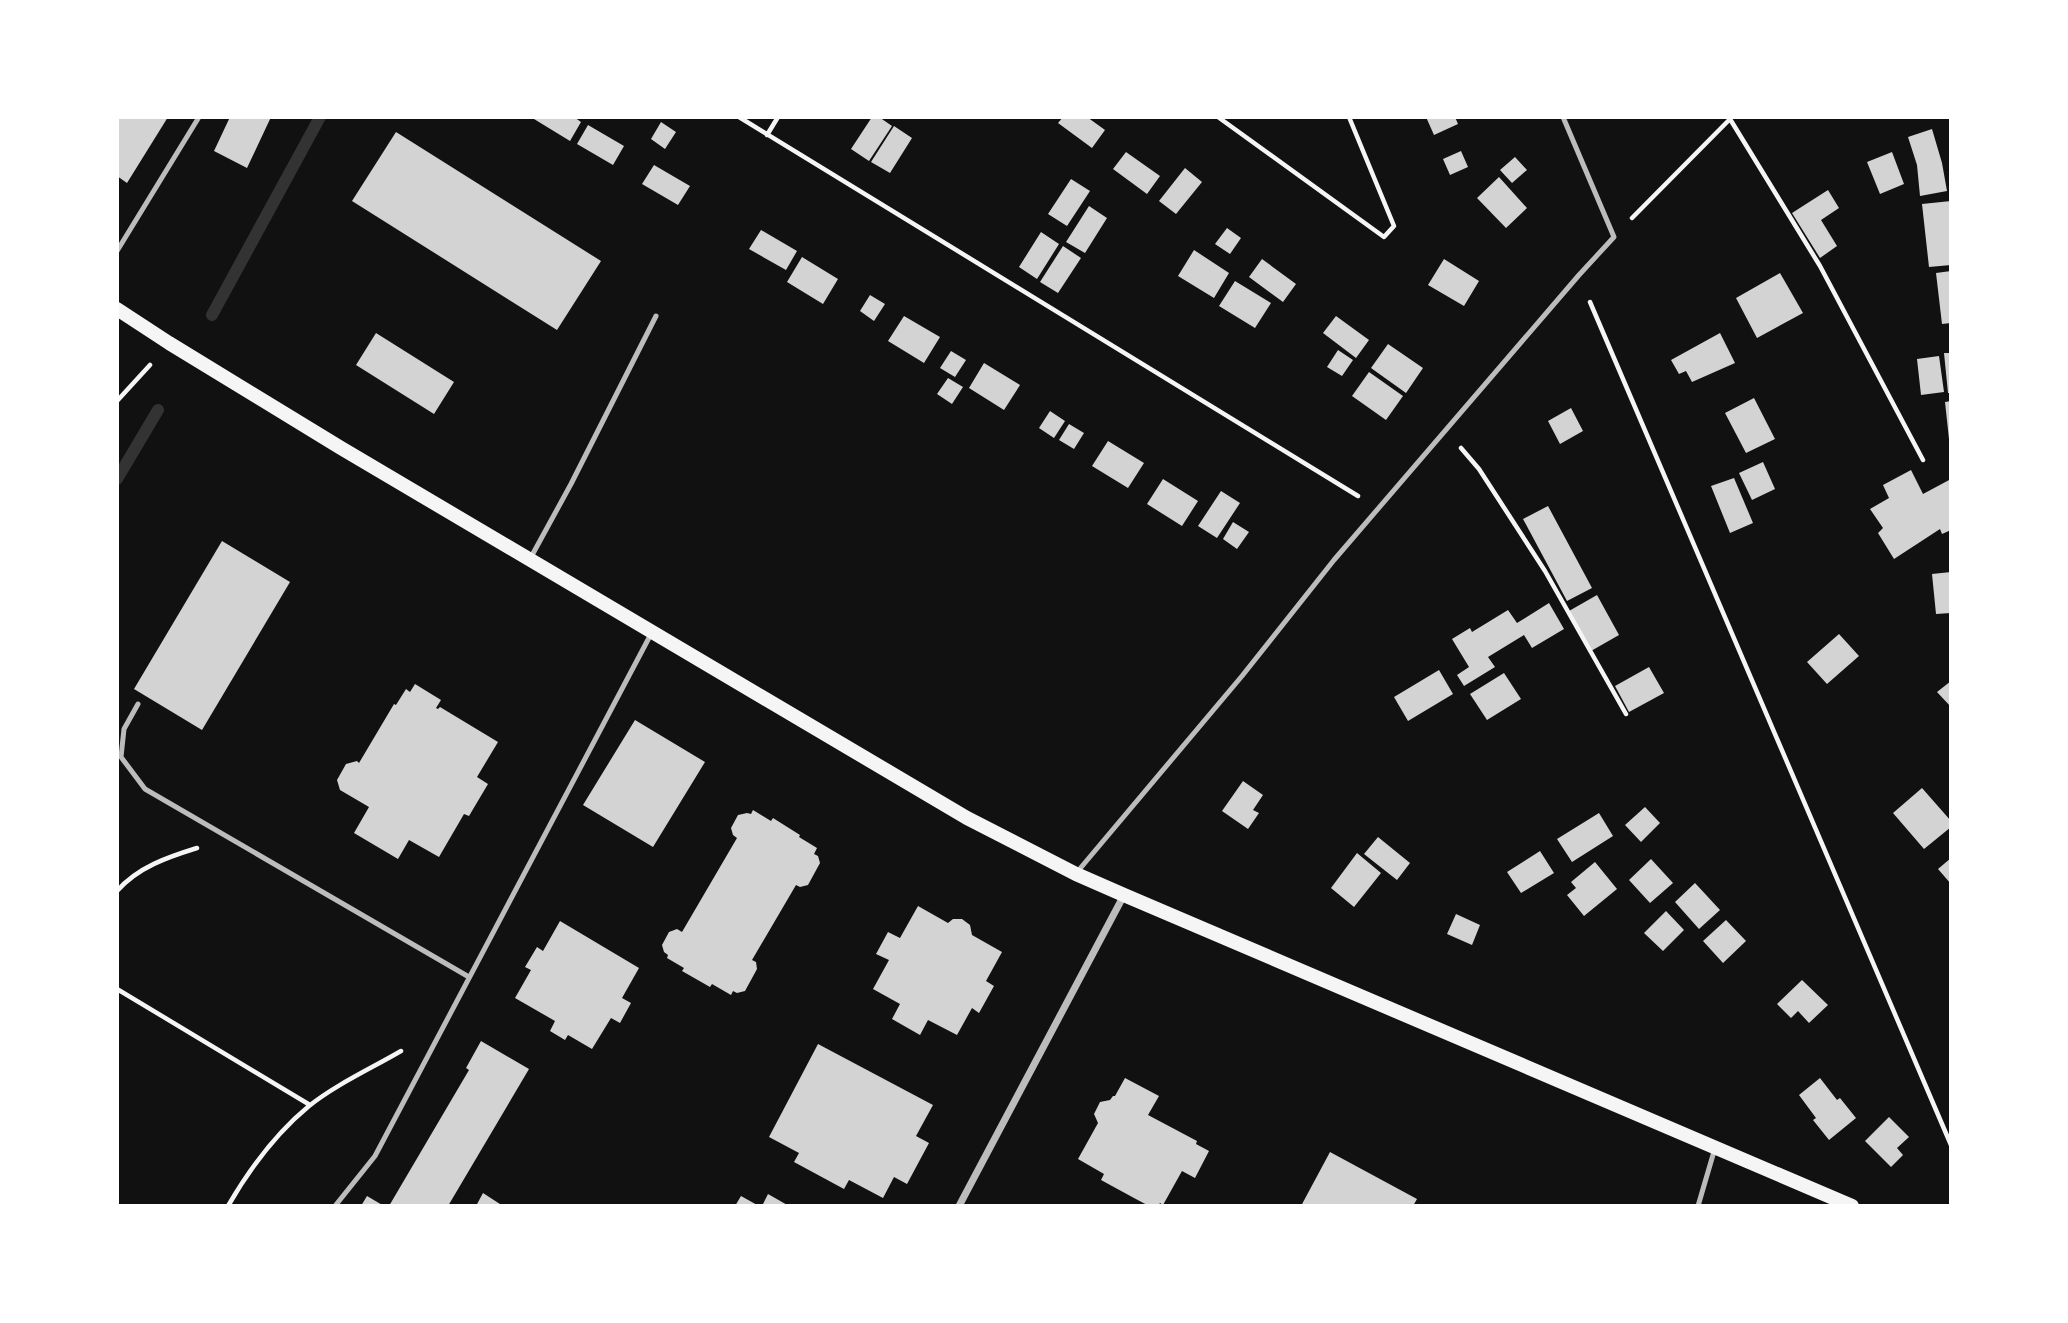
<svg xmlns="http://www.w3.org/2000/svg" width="2068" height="1323" font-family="'Titillium Web',sans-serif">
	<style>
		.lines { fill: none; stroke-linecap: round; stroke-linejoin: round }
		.stream { stroke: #333; stroke-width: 12 }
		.building { fill: #d3d3d3 }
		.path { stroke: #f5f5f5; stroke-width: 4.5 }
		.service { stroke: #bcbcbc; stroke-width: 5 }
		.minor { stroke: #bcbcbc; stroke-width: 7 }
		.secondary { stroke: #f5f5f5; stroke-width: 14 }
	</style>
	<rect width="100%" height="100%" fill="#111"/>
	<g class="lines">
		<!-- stream -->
		<path class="stream" d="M212 315 320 117
			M117 479 158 410"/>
	</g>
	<!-- building -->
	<path class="building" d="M117 117H168L127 183 117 176Z
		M230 117H271L247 168 214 151Z
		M535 117H574L581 122 570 141 534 119Z
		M872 117H879L892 126 869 161 851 149Z
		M1063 117H1087L1105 130 1092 148 1058 123Z
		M1426 117H1455L1458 124 1434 135Z
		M661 122 676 132 665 149 651 139Z
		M588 125 624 146 613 165 577 144Z
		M894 126 912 138 890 173 871 162Z
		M1932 129 1942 163 1947 191 1920 196 1917 165 1908 137Z
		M396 132 601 261 557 330 352 201Z
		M1461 151 1468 167 1450 175 1443 159Z
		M1126 152 1160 176 1147 194 1113 169Z
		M1892 152 1904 184 1880 194 1867 162Z
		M1515 157 1527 170 1512 183 1500 170Z
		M654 165 690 186 678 205 642 184Z
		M1185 168 1202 182 1176 214 1159 201Z
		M1499 177 1527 208 1506 228 1477 198Z
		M1071 179 1090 191 1067 226 1048 214Z
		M1828 190 1839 208 1821 220 1837 246 1820 258 1792 213Z
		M1951 201V265L1929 267 1922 204Z
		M1089 206 1107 218 1085 253 1066 242Z
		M1227 228 1241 238 1230 254 1215 244Z
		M761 230 797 251 786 270 749 249Z
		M1041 232 1059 244 1037 279 1019 267Z
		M1063 246 1081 258 1058 293 1040 282Z
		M1194 250 1229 273 1214 298 1178 276Z
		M802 257 838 279 823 304 787 282Z
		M1262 259 1296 284 1283 302 1249 277Z
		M1444 259 1479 281 1464 306 1428 285Z
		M1951 271V323L1942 324 1936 273Z
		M1780 273 1803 313 1757 338 1736 298Z
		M1235 281 1271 303 1255 328 1219 306Z
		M870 295 885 304 874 321 860 311Z
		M904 316 940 337 924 363 888 341Z
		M1336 316 1369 340 1356 358 1323 333Z
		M376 333 454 382 434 414 356 365Z
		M1720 333 1735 363 1692 382 1686 371 1679 374 1671 360Z
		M1388 344 1423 368 1406 393 1371 368Z
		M1338 350 1353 360 1342 376 1327 367Z
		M951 351 966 360 955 377 940 368Z
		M1944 353H1951V393H1948Z
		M1939 356 1944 392 1921 395 1917 359Z
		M984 363 1020 385 1004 410 969 388Z
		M1369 372 1403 396 1386 420 1352 396Z
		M948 378 963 387 952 404 937 394Z
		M1754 398 1775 439 1746 453 1725 413Z
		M1951 401V439H1949L1945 402Z
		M1571 408 1583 431 1560 444 1548 421Z
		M1050 411 1065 421 1054 438 1039 428Z
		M1069 424 1084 433 1074 449 1059 440Z
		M1108 441 1144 463 1128 488 1092 466Z
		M1763 462 1775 489 1752 500 1739 473Z
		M1911 470 1923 494 1951 479V530L1942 534 1940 529 1894 559 1878 533 1883 528 1870 509 1889 498 1883 485Z
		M1734 478 1753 523 1730 533 1711 486Z
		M1163 479 1198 501 1182 526 1147 504Z
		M1221 491 1240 503 1217 538 1198 526Z
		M1548 506 1592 588 1567 601 1523 519Z
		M1233 522 1249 532 1237 549 1223 539Z
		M222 541 290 582 202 730 134 689Z
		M1951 572V613L1936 614 1932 574Z
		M1597 595 1619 635 1591 651 1569 611Z
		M1549 603 1564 629 1532 648 1524 635 1488 657 1495 667 1464 686 1457 675 1469 667 1452 639 1470 628 1472 632 1508 610 1517 623Z
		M1839 634 1859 656 1827 684 1807 662Z
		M1649 667 1664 693 1629 712 1615 686Z
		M1439 670 1453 694 1408 721 1394 697Z
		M1504 673 1521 699 1487 720 1470 694Z
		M1951 681V707L1937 692Z
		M415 684 441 700 436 708 438 709 440 707 498 742 477 777 488 784 469 816 464 814 439 857 409 840 398 859 354 833 369 807 340 790 337 780 346 764 357 761 359 763 394 704 396 705 406 689 410 692Z
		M635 720 705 762 653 847 583 805Z
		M1243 781 1263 795 1253 810 1259 813 1248 829 1222 811Z
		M1922 788 1951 821V827L1924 849 1893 813Z
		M1645 807 1660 823 1641 842 1625 825Z
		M753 810 771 821 773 818 800 835 799 837 817 848 814 854 818 856 820 863 808 885 800 887 796 885 752 960 756 962 757 969 745 991 737 993 733 991 731 995 712 984 710 987 682 971 684 968 667 958 668 955 664 952 662 945 669 932 677 929 682 932 737 838 733 835 731 828 738 815 747 813 751 814Z
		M1599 813 1613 836 1572 862 1557 839Z
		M1378 837 1410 863 1397 880 1364 854Z
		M1540 851 1554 873 1521 893 1507 872Z
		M1357 853 1381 873 1354 907 1331 888Z
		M1951 858V884L1938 869Z
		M1651 859 1673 883 1650 903 1629 880Z
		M1595 862 1617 889 1584 916 1567 895 1576 888 1571 882Z
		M1695 883 1720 910 1699 929 1675 902Z
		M918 906 948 923 953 919H962L970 925 972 935 1002 952 986 981 994 986 979 1013 972 1008 957 1035 928 1020 920 1035 892 1019 900 1004 873 989 889 960 876 954 888 932 900 938Z
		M1666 911 1684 930 1663 951 1644 933Z
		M1456 914 1480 925 1472 945 1447 934Z
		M1726 920 1746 941 1723 963 1703 941Z
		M560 921 639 968 622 998 631 1003 620 1023 611 1018 592 1049 568 1035 565 1040 550 1031 555 1021 515 998 531 970 525 967 537 947 543 951Z
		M1802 980 1828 1005 1809 1023 1798 1011 1791 1018 1777 1004Z
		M481 1041 529 1069 448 1206H389L469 1070 466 1068Z
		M818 1044 933 1105 916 1136 929 1143 907 1184 894 1177 883 1198 849 1180 844 1189 794 1162 799 1153 769 1137Z
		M1125 1078 1159 1096 1148 1115 1197 1141 1196 1144 1209 1151 1195 1178 1182 1171 1163 1205 1160 1203 1158 1206H1149L1134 1198 1101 1180 1104 1174 1078 1159 1098 1123 1094 1114 1100 1102 1110 1100 1113 1096H1115Z
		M1820 1078 1837 1100 1840 1098 1856 1118 1829 1140 1813 1120 1816 1118 1799 1095Z
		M1889 1117 1909 1137 1897 1148 1903 1155 1891 1167 1865 1141Z
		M1330 1152 1417 1199 1413 1206H1301Z
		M483 1193 503 1206H476Z
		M768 1194 789 1206H762Z
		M367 1196 384 1206H361Z
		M741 1196 759 1206H735Z"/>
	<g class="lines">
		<!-- path -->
		<path class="path" d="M739 117 1358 496
			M1218 117 1384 237 1394 226 1349 117
			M1730 119 1820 266 1923 460
			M767 135 778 117
			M1632 218 1732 117
			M1590 302 1951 1145
			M117 401 150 365
			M1461 448 1479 469 1545 571 1626 714
			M117 891C138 867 168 857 197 848
			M117 989 310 1105
			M228 1206C250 1168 275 1134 309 1106 335 1085 372 1068 401 1051"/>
		<!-- service -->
		<path class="service" d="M117 251 199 117
			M530 559 571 484 656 316
			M138 704 124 729 121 757 145 789 469 977
			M1078 871 1242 676 1334 560 1579 275 1614 237 1563 117
			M335 1206 375 1156 651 634
			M1698 1206 1715 1148"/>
		<!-- minor -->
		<path class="minor" d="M959 1206 1124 895"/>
		<!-- secondary -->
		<path class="secondary" d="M117 309 169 343 341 448 967 818 1076 874 1124 895 1852 1206"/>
	</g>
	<!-- border -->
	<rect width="2068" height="1323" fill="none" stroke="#ffffff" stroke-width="238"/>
</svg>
